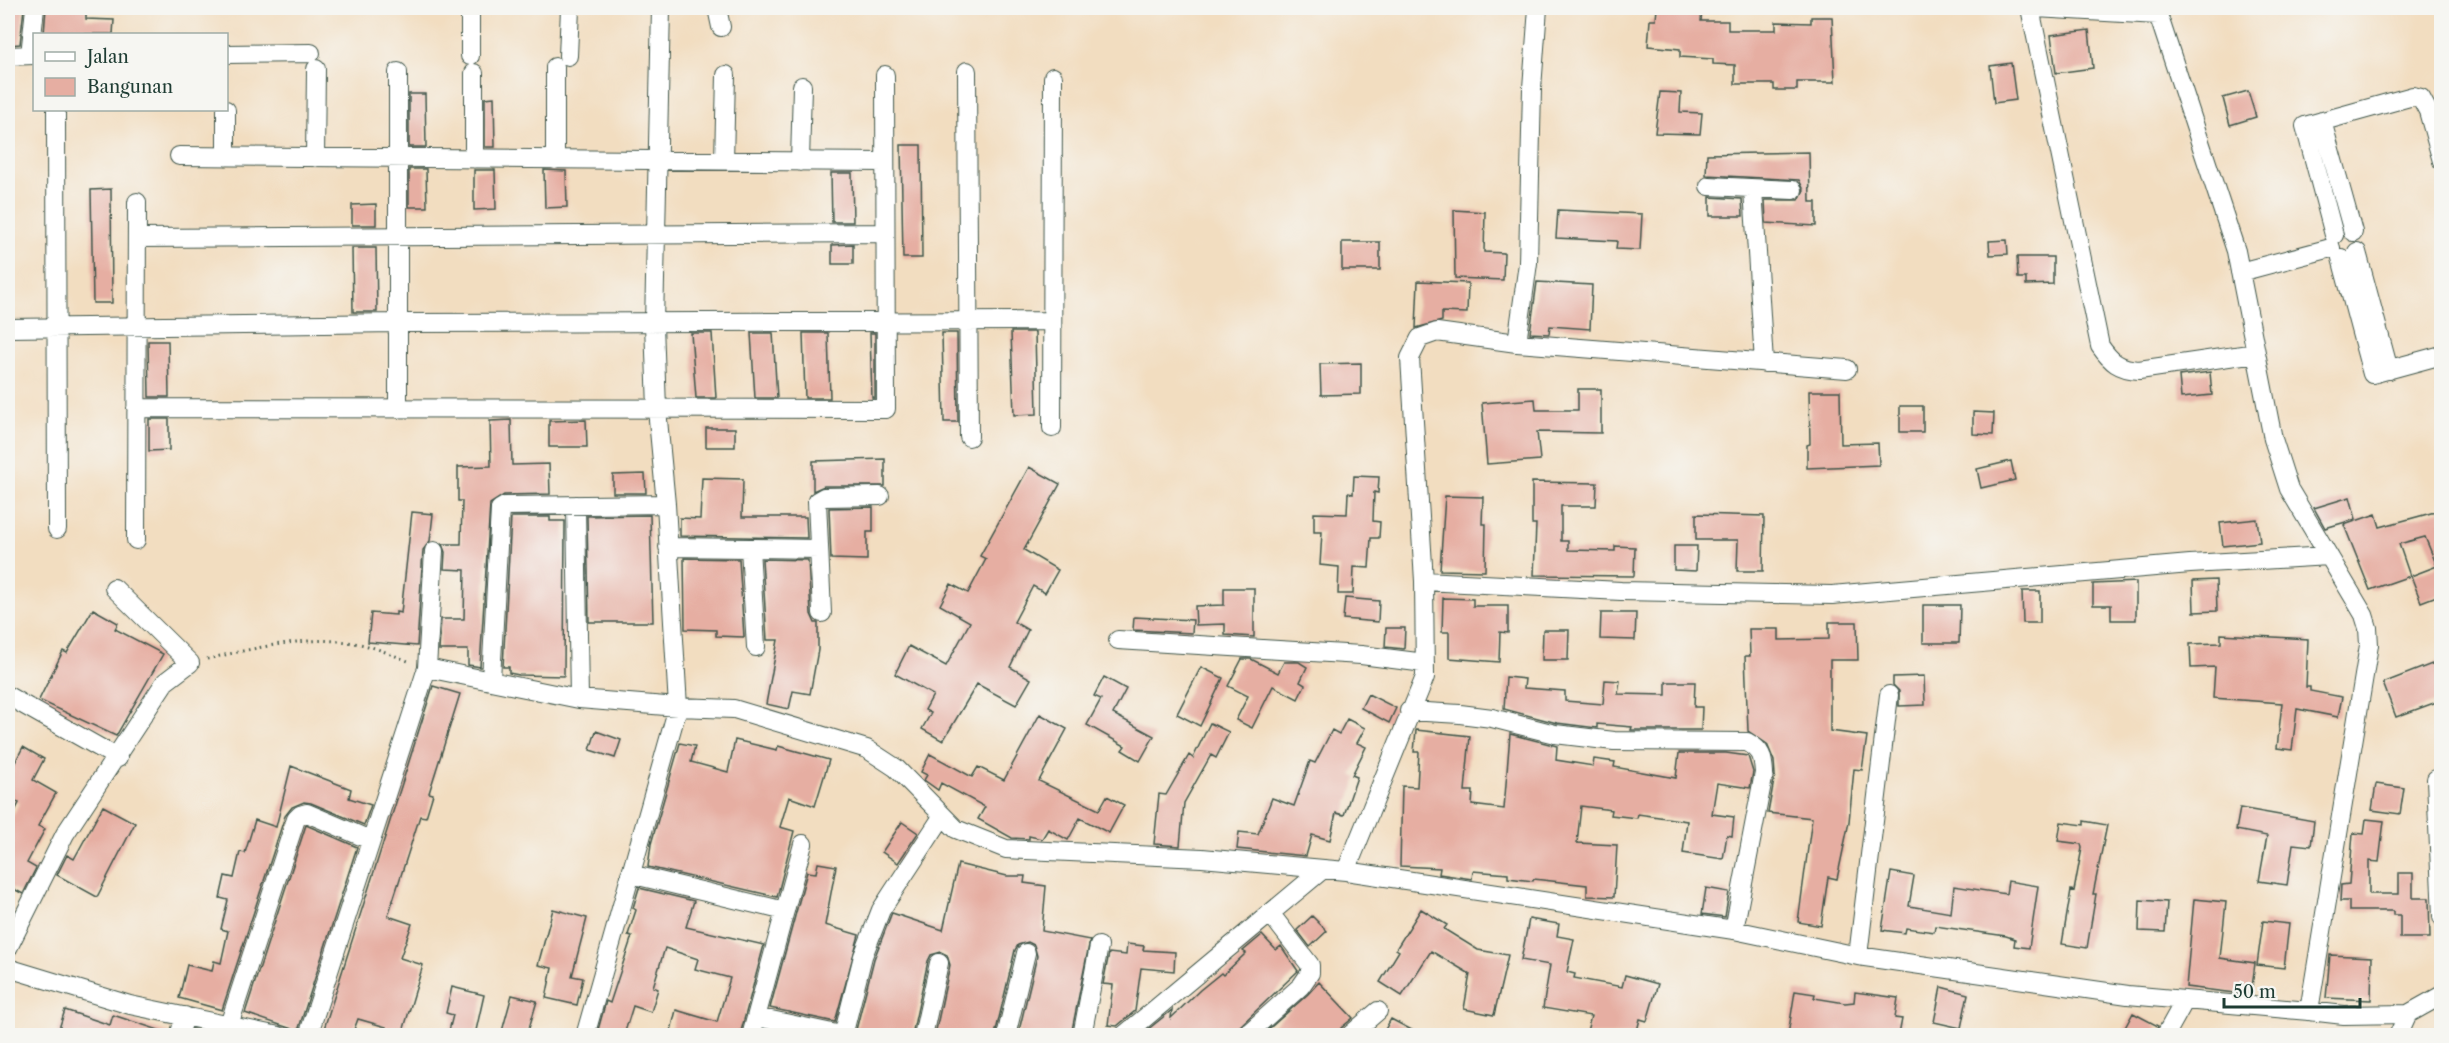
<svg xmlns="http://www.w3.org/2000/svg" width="2449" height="1043" font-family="'Libre Caslon Text',serif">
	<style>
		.building { fill: #e6aea2 }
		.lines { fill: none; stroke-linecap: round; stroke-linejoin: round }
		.minor-casing { stroke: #3f5549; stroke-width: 20 }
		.path { stroke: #3f5549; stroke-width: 3; stroke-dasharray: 1.5 4.5; stroke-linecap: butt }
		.minor { stroke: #fff; stroke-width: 18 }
	</style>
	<rect width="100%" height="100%" fill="#f6f6f2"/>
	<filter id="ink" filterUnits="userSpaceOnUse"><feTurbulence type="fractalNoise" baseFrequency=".0167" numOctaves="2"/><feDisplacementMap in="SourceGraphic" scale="12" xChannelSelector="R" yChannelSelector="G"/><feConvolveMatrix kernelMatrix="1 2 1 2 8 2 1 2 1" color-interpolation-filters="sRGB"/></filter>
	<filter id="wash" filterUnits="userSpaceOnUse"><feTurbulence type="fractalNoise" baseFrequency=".008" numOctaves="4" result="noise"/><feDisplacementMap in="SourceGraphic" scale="24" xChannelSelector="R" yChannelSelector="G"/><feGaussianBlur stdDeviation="1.35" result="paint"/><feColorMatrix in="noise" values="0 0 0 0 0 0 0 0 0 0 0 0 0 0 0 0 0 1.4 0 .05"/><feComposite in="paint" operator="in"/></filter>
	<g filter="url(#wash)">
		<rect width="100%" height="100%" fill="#f2ddc0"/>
		<g id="blocks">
			<!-- building -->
			<path class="building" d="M8 8H24L20 44 8 45Z
				M46 8H86V19L114 20 113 34H44Z
				M1657 8H1702L1701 21H1728V30H1776V22L1811 23V17H1832L1835 82H1797V90H1774V84H1735V65L1713 64V59L1680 57V49L1648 46 1650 20H1656Z
				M2089 30 2093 68 2056 73 2051 35Z
				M2011 63 2016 100 1994 103 1990 66Z
				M2248 91 2256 117 2230 125 2223 98Z
				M1660 92 1681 93 1680 112 1702 113 1700 134 1655 133Z
				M409 94H425L426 147H409Z
				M494 97 495 147H485V98Z
				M901 145H921L922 258H903Z
				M1809 152 1810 202H1816V226L1766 223 1765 200H1799L1804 190 1799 180 1706 175 1707 154Z
				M409 169H426L427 207H409Z
				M474 170H495L496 209 474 210Z
				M544 170 566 171 567 207 545 208Z
				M831 173H852L853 222H832Z
				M111 189 112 303H93L91 190Z
				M1710 197 1742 199 1743 216H1710Z
				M376 204V225H352V205Z
				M1454 210 1485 212 1484 252 1504 253 1503 280 1455 278Z
				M1558 210 1642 214 1640 250 1616 249 1617 241 1556 238Z
				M2007 240 2008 254 1990 255 1989 241Z
				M1342 242H1380V270H1342Z
				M853 244V264H832V245Z
				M352 248H376L377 312H353Z
				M2017 257H2053V284L2026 285V278H2018Z
				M1418 281 1468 283 1467 313 1442 312V321L1416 328Z
				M1537 282 1592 285 1590 329 1550 326 1549 334 1530 333Z
				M1011 332H1035L1037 414 1014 415Z
				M691 333H712L716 398H696Z
				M751 333H773L777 398H755Z
				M803 333H828L830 398H805Z
				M870 333H875V398H872Z
				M942 333H957L958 422H944Z
				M148 341H168L169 397H149Z
				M1361 363V394L1321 395 1320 364Z
				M2210 372 2212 395 2181 398 2179 376Z
				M1578 389H1601V433L1537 432 1540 460 1487 464 1482 403 1535 399 1536 410H1578Z
				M1809 391H1840L1841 444 1878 443 1879 465 1807 468V445L1810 444Z
				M1900 406H1923V432H1900Z
				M1973 412 1994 413 1993 435 1973 434Z
				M149 419H169V450L149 451Z
				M511 420 512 465 549 464 550 494 504 495 490 504 480 667 475 666 468 665V650H439L441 619H464L465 570 444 569 445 552 442 544H461L462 501H458V467L491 466 490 421Z
				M586 420 587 447H549V421Z
				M706 428H735V447H706Z
				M885 459V486H824L813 491V461Z
				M2011 461 2015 480 1981 488 1977 469Z
				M1029 467 1060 484 1024 550 1058 570 1045 593 1033 586 1014 622 1028 630 1010 667 1031 679 1016 705 977 684 943 741 922 729 931 713 925 710 933 695 895 674 909 646 946 666 970 622 940 605 951 584 968 593 986 559 980 556Z
				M645 474 646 493H613V475Z
				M1354 476 1379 477 1378 493 1374 492 1373 521 1380 522 1379 538H1371L1369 568 1354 567 1353 594H1338L1339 567 1320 565 1322 532H1314V513L1347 514 1348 493 1353 494Z
				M702 478 743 479 742 517H806L807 538 680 536V518L700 519Z
				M1532 482 1597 483 1596 506H1561V541H1568V550L1615 551V546L1635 547 1634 576 1534 575 1536 524H1532Z
				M1445 496 1483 497 1482 524H1486L1485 571 1440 570Z
				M2350 497 2356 519 2325 528 2314 508Z
				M873 507V532H867V560L831 559 829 508Z
				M2442 510V594L2421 602 2411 576 2437 566 2425 537 2399 544 2410 576 2370 590 2344 525 2376 514 2380 527Z
				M412 512 433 514 430 541 423 550 417 646 368 642 371 613 396 615V612L401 613Z
				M1696 514 1764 516 1763 571H1737L1738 540H1696Z
				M650 515 653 622H589L587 516Z
				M511 517H550V521H565L564 676 519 675 509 673V667H503Z
				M2257 519 2260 542 2223 546 2220 523Z
				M1674 546H1697L1696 571 1674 570Z
				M684 558 739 559 744 637 716 636V630L685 629Z
				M762 559 808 560 811 614 815 623H818V650L810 694 793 691 789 709 766 704 778 640H767Z
				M2216 580 2217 611 2194 612 2193 581Z
				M2136 582V620H2111V605H2093V584Z
				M1224 588H1254V637L1225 635V624L1196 625 1195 606 1224 605Z
				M2022 591H2040V623H2023Z
				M1345 598 1379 601 1378 622 1343 619Z
				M1443 598 1473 599V606H1508V633L1500 632 1499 662 1449 658V632H1442Z
				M1923 605H1960L1959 643H1923Z
				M93 609 118 623 115 629 163 654 116 736 39 700 63 651 67 653Z
				M1601 613H1636L1635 640 1600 639Z
				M1134 617 1193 620 1192 633 1133 630Z
				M1829 622H1857L1858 660H1830V731L1867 736 1862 770 1854 769 1849 822 1837 879 1828 877 1821 926 1798 922 1812 818 1768 813 1775 775 1774 761 1767 744 1748 731 1745 656H1750L1749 629H1779V640L1829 639Z
				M1386 628H1405L1404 649 1385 647Z
				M1543 630H1569L1568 660H1542Z
				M2221 634 2308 639 2306 687H2310V691L2342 697 2338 717 2297 709 2292 750 2277 748 2282 703 2213 698 2215 667 2191 668 2190 644 2221 643Z
				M1242 659H1251L1278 673 1284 662H1299L1307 667 1300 682 1305 685 1298 699 1273 686 1252 728 1236 720 1248 696 1228 686Z
				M2442 660V700L2396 717 2383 683Z
				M1201 667 1223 678 1200 726 1177 714Z
				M1924 676 1925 705 1899 706V691L1893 685V677Z
				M1104 677 1126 689 1113 714 1154 736 1140 761 1122 750 1125 746 1087 725 1101 699 1094 696Z
				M1506 677 1525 679 1524 688 1565 691V701L1603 704 1605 680 1620 681 1618 694 1666 695V682H1695L1694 707H1702L1701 730H1631L1632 727 1597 724V728L1557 723 1504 709Z
				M433 686 460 694 429 793 433 794 426 817 420 816 388 916 412 924 400 958 423 965 402 1035H383L386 1027 358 1019 352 1035H322Z
				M1368 694 1396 708 1389 723 1361 708Z
				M1040 714 1067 729 1039 781 1099 810 1107 796 1124 805 1109 833 1080 818 1068 840 1048 829 1042 839 1029 836V839L1012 838 978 819 985 807 941 783 938 790 924 780 927 775 921 772 930 754 972 777 978 767 1004 780Z
				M1347 719 1365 728 1357 743 1366 747 1352 775 1357 777 1344 815 1336 813 1330 840 1312 835 1306 856 1237 849 1239 832 1258 834 1272 798 1294 806 1310 761 1315 763 1332 730 1339 734Z
				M1210 723 1229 732 1216 758 1211 755 1184 803 1180 846 1154 844 1159 794 1166 795 1189 755 1193 758Z
				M1416 730 1470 736 1465 791H1473L1472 805 1504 809 1510 734 1557 746 1556 760 1593 766 1594 759 1615 762 1614 767 1676 778 1679 753H1726L1748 756 1753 772 1750 788 1717 783 1712 814 1734 817 1732 836 1727 835 1723 859 1683 853 1687 821 1638 814 1637 818 1611 815 1612 810 1581 806 1577 843 1617 845 1614 897 1587 896V885L1534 879 1533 881 1508 878V874L1473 871 1472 879 1439 874 1440 868 1400 866 1402 786 1417 787 1419 752H1414Z
				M596 731 621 740 615 758 590 750Z
				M735 740 777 750 778 746 829 760 815 806 789 797 780 827 794 831 777 897 648 867 651 844 680 743 695 746 691 762 728 772Z
				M23 747 44 759 33 780 56 793 38 826 45 829 27 863 36 868 23 894 8 886V825L19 803 8 797V776Z
				M291 766 351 789 349 798 371 805 364 825 311 803 304 802 292 807 285 816 222 1010 179 998 187 965 212 971 214 961 221 963 228 931 221 929 228 900 220 898 225 876 234 878 240 852 245 853 255 820 276 827Z
				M2376 784 2404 788 2400 814 2372 810Z
				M103 806 135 823 97 897 57 875 67 855 74 859Z
				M2240 808 2314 821 2311 846 2293 844 2287 885 2259 881 2267 836 2236 830Z
				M2366 819 2384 821 2379 862 2369 861V894H2399V873H2413V898H2429L2430 938H2400V915H2393V911H2349V901H2340L2341 885 2349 884 2353 833 2364 834Z
				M2084 821 2107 825 2093 894H2096L2087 948 2062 944 2071 890 2074 891 2082 848 2081 844 2058 841 2061 822 2084 825Z
				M902 822 918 833 898 863 882 852Z
				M306 825 357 847 298 1031 245 1013Z
				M818 863 836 866 825 925 859 935 835 1022 770 1008 807 872 816 873Z
				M958 864 1007 876H1025L1024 883 1046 886 1042 931 1090 940 1071 1035H1018L1037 956 1034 945 1028 942 1018 945 1015 950 995 1035H935L950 965 947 955 941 952 931 955 928 961 912 1035H875L856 1030 874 959 891 915 892 913 943 930Z
				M1891 872 1914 876 1909 906 1951 913 1954 886 2006 894 2008 881 2038 886 2029 948 2014 946 2015 939 2006 936 1935 926 1934 932 1906 928 1905 933 1882 930Z
				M639 888 694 901 686 927 764 945 740 1035H670L676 1010 717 1022 730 978 695 969 698 959 665 948 653 987 658 989 651 1012 633 1006 624 1035 598 1030 606 1001 610 1003 632 936 628 935 636 910 633 908Z
				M1706 888 1729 892 1725 917 1702 914Z
				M2194 899 2226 902 2220 958 2255 963 2251 995 2186 987Z
				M2140 900 2167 902 2165 932 2139 931Z
				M553 909 587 918 572 976 583 978 577 1005 546 998 552 968 538 965Z
				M1421 909 1447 925 1444 929 1478 950 1508 955 1494 1015 1464 1009 1470 974 1431 951 1402 996 1380 982 1399 951 1396 949Z
				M1312 916 1327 931 1310 947 1297 930Z
				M1529 919 1559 924 1557 936 1574 939 1567 972 1575 974 1574 978 1622 987 1625 975 1658 984 1647 1021 1640 1019 1636 1035H1586L1591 1016 1543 1008 1550 965 1521 960Z
				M2263 921 2289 924 2284 968 2257 965Z
				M1262 935 1276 950 1281 946 1298 971 1238 1028 1233 1035H1141L1172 1010 1171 1018 1200 990 1221 973 1223 975 1246 953 1243 951Z
				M1127 944 1144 946 1143 950 1175 952 1174 971 1141 968 1135 1011 1117 1026 1108 1025 1113 985 1103 984 1109 953 1126 955Z
				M2330 955 2372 957 2371 1000 2326 998Z
				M1319 982 1353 1018 1341 1028 1338 1035H1262L1308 994Z
				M452 987 484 995 475 1035H448L453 1015 446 1013Z
				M1941 987 1968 994 1961 1028 1934 1022Z
				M1795 991 1815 994 1814 998 1845 1003 1854 1002 1855 992 1898 998 1895 1018 1902 1019 1899 1035H1788Z
				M512 995 537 1001 527 1035H501Z
				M65 1010 110 1025 113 1015 168 1033V1035H57Z
				M2133 1013 2158 1026 2154 1035H2121Z
				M1391 1019 1421 1035H1382Z"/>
		</g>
	</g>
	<g filter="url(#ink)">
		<use href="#blocks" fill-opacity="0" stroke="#3f5549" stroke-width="1.5"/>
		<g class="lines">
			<defs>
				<path id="minor" d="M717 8 721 27
					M2030 8 2100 346C2111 362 2119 369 2139 370L2256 353
					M2036 8 2158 15
					M2156 8 2236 251 2273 439 2289 489 2364 615 2368 628 2369 645 2309 1011 2344 1015 2408 1014 2442 995
					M226 54 311 53
					M30 55 35 8
					M8 56 34 55
					M470 56V8
					M568 56 570 8
					M967 71 969 437
					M398 72V409
					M56 110 57 529
					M2322 121 2353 232
					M179 156 885 162
					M226 157V110
					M315 158 316 69
					M474 159V73
					M555 160V67
					M724 161 726 75
					M800 162 802 86
					M1709 186 1793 190
					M1753 189 1764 363
					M2334 235 2305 126 2413 96 2421 98 2428 111 2442 161
					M137 238 885 233
					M2357 252 2389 370
					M2341 258 2372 374 2442 355
					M2240 272 2331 248
					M8 328 397 323 1051 321
					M1517 343 1847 369
					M136 408 886 409 885 75
					M1052 428 1053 77
					M576 505 579 699
					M136 540 137 202
					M668 547 750 548
					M1424 581 1621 591 1832 595 2190 564 2329 556
					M822 613 817 501 824 497 880 496
					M1118 640 1361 655 1425 663
					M756 647 750 548 818 549
					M427 668 579 699 678 707 734 709 867 749 896 768 956 829 1006 849 1202 858 1346 871 1734 930 1858 956 2128 995 2309 1011
					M491 680 500 509 505 506 666 504
					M8 696 118 758
					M1409 711 1460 714 1492 718 1555 734 1614 741 1747 742C1762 750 1763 757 1764 773L1734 930
					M2436 779 2442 917
					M1346 871 1425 677 1424 581 1410 358 1420 338 1437 332 1517 343 1528 263 1532 88 1538 8
					M630 874 785 911
					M8 948 65 834 165 682 190 663 114 588
					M1858 956 1889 695
					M8 968 130 1005 279 1036
					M757 1017 846 1036
					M229 1025 296 819 300 815 307 813 370 840
					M179 1036 185 1016
					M308 1036 427 668 434 551
					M585 1036 678 707 666 504 657 409 654 324 661 8
					M751 1036 803 844
					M843 1036 863 956 881 910 942 817
					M923 1036 939 963
					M1006 1036 1026 953
					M1082 1036 1099 946
					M1123 1036 1322 870
					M1245 1036 1301 986 1310 973V965L1270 913
					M1349 1036 1378 1011
					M2165 1036 2185 1000
					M2398 1036 2408 1014"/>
			</defs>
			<!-- minor casing -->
			<use href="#minor" class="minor-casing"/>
			<!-- path -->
			<path class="path" d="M207 659C256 648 317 632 368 646 382 650 397 657 411 662"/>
			<!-- minor -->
			<use href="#minor" class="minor"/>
		</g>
	</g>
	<!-- margin -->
	<rect width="2449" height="1043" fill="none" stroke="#f6f6f2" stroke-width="30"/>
	<!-- legend -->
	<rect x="33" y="33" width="195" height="78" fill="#f6f6f2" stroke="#a0aca6" stroke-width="1.5"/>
	<rect x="45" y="52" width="30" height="9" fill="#ffffff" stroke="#a0aca6" stroke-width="1.5"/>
	<text x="87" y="63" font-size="18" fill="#1f3d34">Jalan</text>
	<rect x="45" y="78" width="30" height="18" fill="#e6aea2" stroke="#a0aca6" stroke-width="1.5"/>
	<text x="87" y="93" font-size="18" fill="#1f3d34">Bangunan</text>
	<!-- scale -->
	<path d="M2224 998v9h136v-9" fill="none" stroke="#1f3d34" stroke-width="3"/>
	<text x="2233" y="998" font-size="18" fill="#1f3d34" stroke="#f6f6f2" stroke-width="4.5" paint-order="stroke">50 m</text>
</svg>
